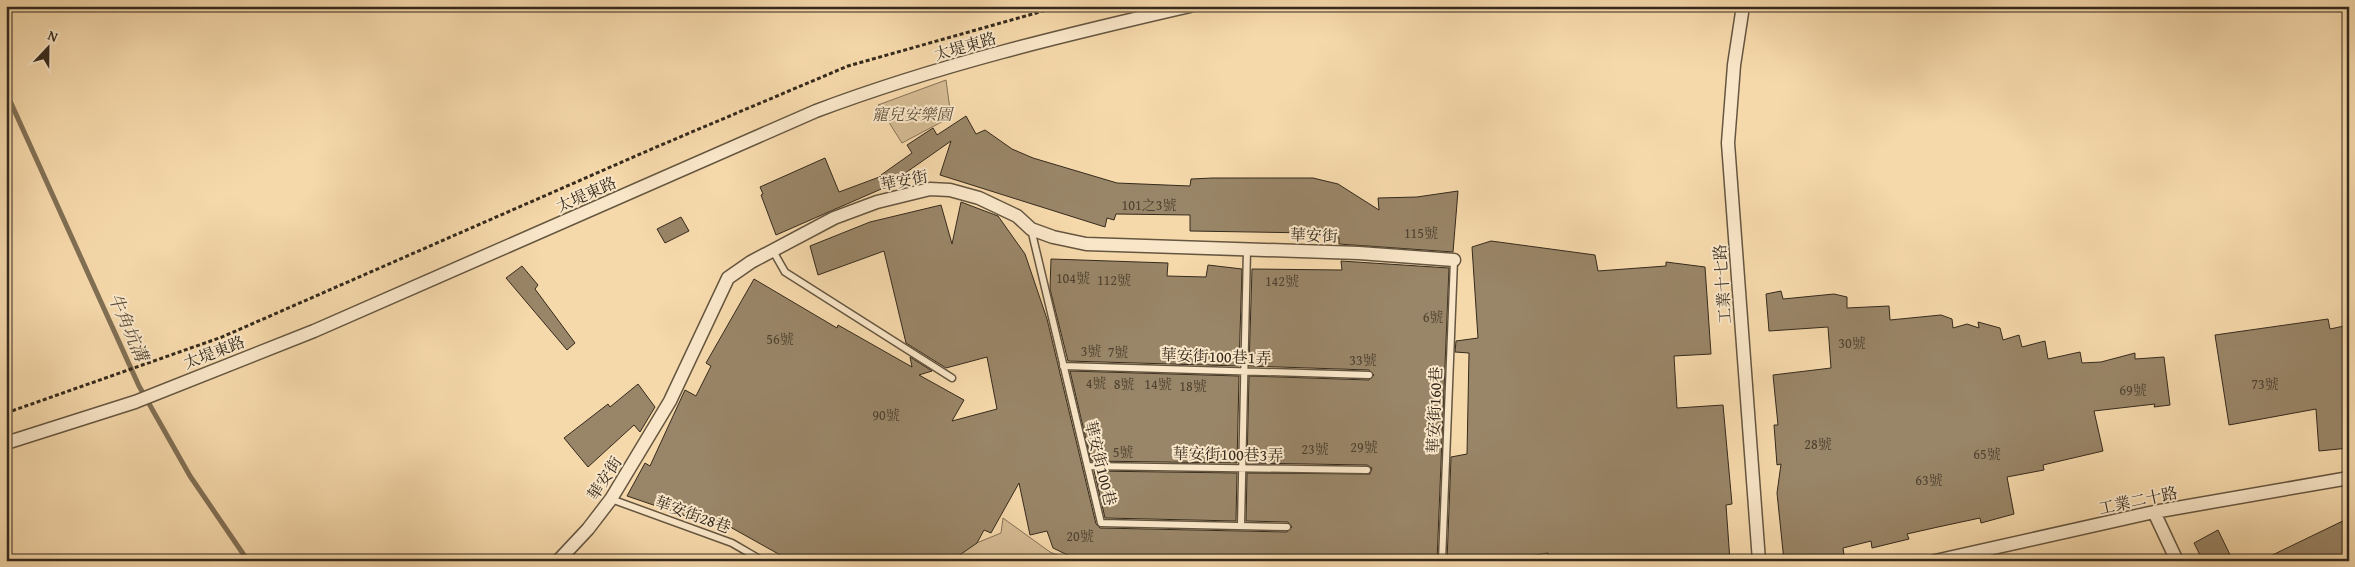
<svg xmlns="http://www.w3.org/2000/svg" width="2355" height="567" font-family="'Gentium Book Plus','Noto Serif TC',serif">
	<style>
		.green { fill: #d5bb93; stroke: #857258 }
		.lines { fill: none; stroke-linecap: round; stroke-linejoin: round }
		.stream { stroke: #817055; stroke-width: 5 }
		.building { fill: #998567; stroke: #352a1d }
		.lane-casing { stroke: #655640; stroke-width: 9 }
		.street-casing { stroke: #655640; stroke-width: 15 }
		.path { stroke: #352a1d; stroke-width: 3; stroke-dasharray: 4 2.5; stroke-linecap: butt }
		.lane { stroke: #f9e6c8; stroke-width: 6 }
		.street { stroke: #f9e6c8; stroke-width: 12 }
		.labels { text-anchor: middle; stroke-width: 4; stroke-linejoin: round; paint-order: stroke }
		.number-label { font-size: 14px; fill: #4e4130 }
		.street-label { font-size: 16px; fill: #352a1d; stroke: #f9e6c8 }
		.park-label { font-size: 16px; font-style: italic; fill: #5d4e3a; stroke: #f9e6c8 }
		.water-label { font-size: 18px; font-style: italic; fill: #5b4d39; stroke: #f9e6c8 }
	</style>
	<rect width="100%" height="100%" fill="#f6d9ab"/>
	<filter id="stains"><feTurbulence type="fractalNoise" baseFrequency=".004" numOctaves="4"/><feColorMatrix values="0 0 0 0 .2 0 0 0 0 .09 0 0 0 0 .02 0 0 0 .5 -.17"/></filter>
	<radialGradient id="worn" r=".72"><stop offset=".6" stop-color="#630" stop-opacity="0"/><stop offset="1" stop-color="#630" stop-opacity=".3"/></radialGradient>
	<!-- green -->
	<path class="green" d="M946 80 951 117 902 143 878 105Z
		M1003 518 1050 552 1072 561H948L957 551 1001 533Z"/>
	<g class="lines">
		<!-- stream -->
		<path class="stream" d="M6 92 139 386 190 476 248 561"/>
	</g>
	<!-- building -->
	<path class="building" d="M966 116 976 134 985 130 1012 149 1033 158 1117 183 1190 186 1191 179 1212 178H1313L1338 184 1379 210 1378 198 1417 197 1458 191 1453 252 1339 244V238L1310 236 1311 233 1190 231V215L1116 214 1114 220 1107 218 1105 227 940 175 951 141 894 181 895 183 776 235 761 195 763 194 760 187 825 158 839 192 882 176 881 175 912 153 907 145 933 128 937 135Z
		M961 202 998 216 1025 254 1047 319 1096 524 1100 528 1287 532 1292 527 1288 522 1246 521 1247 473 1370 474 1372 468 1367 465 1247 463 1249 376 1369 380 1374 375 1369 370 1249 366 1252 269 1342 270 1341 261 1449 268 1437 561H1080L1053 548 1047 531 1030 535 1019 483 991 533 984 530 977 543 951 561H791L723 523 709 524 627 496 645 463 650 466 685 390 696 396 711 366 706 363 754 279 837 328 838 325 912 367 910 357 932 371 919 375 964 400 952 421 997 409 987 357 946 368 906 343 884 251 818 275 810 246 870 222 941 205 952 244Z
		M681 217 689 231 665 243 657 229Z
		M1491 241 1595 255 1598 271 1666 266V262L1705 267 1711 354 1674 356 1677 408 1723 405 1732 504 1726 505 1730 561H1549L1548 553 1500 561 1478 558 1447 561 1451 457 1467 454 1469 353 1455 352 1456 341 1478 338 1472 247Z
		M1051 259 1168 263 1167 276 1206 277 1208 265 1242 269 1239 366 1068 361 1050 289Z
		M522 266 538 285 535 289 575 343 567 350 506 278Z
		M1781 291 1783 299 1834 294 1847 297V308L1889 306 1890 320 1941 315 1952 319 1953 328 1967 324 1979 328 1978 322 2000 328 2003 340 2019 335 2022 347 2045 341 2048 359 2080 352 2082 363 2101 362 2135 353V359L2164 357 2170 405 2154 407 2155 404 2094 411 2103 451 2043 465 2044 470 2007 477 2014 514 1981 523 1980 518 1938 527 1907 534 1909 539 1872 548 1871 541 1843 548 1844 555 1837 557 1784 561 1777 493 1781 464 1777 465 1774 425H1778L1773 375 1831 368 1828 327 1769 331 1766 294Z
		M2328 319 2330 329 2349 325V448L2319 451 2316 409 2229 425 2215 335Z
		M1070 371 1239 376 1237 463 1091 461Z
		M638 384 655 407 640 432 634 425 588 467 564 438 608 404 610 407Z
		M1094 471 1237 473 1236 521 1105 518Z
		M2349 518V561H2260Z
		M2218 530 2233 561H2203L2194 543Z"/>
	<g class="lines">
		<defs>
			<path id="lane" d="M1031 229 1101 523 1287 527
				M773 251 785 272 952 378
				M1063 366 1369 375
				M1088 466 1367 470
				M611 499 732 543 763 561
				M1241 525 1247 249
				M1442 561 1454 260"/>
			<path id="street" d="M1743 6 1734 65 1728 143 1759 561
				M6 443 135 402 314 331 816 111C938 65 1064 35 1190 6
				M2154 512 2177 561
				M558 561 588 529 611 499 670 401 728 278 751 262 834 218 877 202 930 189 950 190 979 198 1017 216 1031 229 1053 237 1086 244 1359 253 1454 260
				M1935 561 2154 512 2349 478"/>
		</defs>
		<!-- lane casing -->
		<use href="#lane" class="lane-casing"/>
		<!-- street casing -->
		<use href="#street" class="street-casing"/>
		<!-- path -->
		<path class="path" d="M6 413 222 337 654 148 848 66 1061 6"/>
		<!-- lane -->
		<use href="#lane" class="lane"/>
		<!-- street -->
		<use href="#street" class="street"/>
	</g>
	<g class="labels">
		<!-- number labels -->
		<g class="number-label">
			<text x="1149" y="210">101之3號</text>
			<text x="1421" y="238">115號</text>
			<text x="1073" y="283">104號</text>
			<text x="1114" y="285">112號</text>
			<text x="1282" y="286">142號</text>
			<text x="1433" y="322">6號</text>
			<text x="780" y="344">56號</text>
			<text x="1852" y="348">30號</text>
			<text x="1091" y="356">3號</text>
			<text x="1118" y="357">7號</text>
			<text x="1363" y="365">33號</text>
			<text x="1096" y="388">4號</text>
			<text x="1124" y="389">8號</text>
			<text x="1158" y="389">14號</text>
			<text x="2265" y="389">73號</text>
			<text x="1193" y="391">18號</text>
			<text x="2133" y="395">69號</text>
			<text x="886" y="420">90號</text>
			<text x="1818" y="449">28號</text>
			<text x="1364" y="452">29號</text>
			<text x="1315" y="454">23號</text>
			<text x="1123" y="457">5號</text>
			<text x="1987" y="459">65號</text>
			<text x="1929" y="485">63號</text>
			<text x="1080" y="541">20號</text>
		</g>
		<!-- street labels -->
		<g class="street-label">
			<text transform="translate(965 46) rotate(-16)" y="6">太堤東路</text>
			<text transform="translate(904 180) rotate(-11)" y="6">華安街</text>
			<text transform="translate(586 194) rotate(-24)" y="6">太堤東路</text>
			<text transform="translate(1314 235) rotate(2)" y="6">華安街</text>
			<text transform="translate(1722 284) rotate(-94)" y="6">工業十七路</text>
			<text transform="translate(214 352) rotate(-21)" y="6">太堤東路</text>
			<text transform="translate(1216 356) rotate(2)" y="6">華安街100巷1弄</text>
			<text transform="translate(1434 410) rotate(-88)" y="6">華安街160巷</text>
			<text transform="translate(1228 454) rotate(1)" y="6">華安街100巷3弄</text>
			<text transform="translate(1101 463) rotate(76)" y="6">華安街100巷</text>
			<text transform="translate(604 478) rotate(-57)" y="6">華安街</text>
			<text transform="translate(2138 500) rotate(-12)" y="6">工業二十路</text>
			<text transform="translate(693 514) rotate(20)" y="6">華安街28巷</text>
		</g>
		<!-- park labels -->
		<g class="park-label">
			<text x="912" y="120">寵兒安樂園</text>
		</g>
		<!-- water labels -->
		<g class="water-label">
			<text transform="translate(128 327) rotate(66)" y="6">牛角坑溝</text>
		</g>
	</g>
	<!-- margin -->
	<rect width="2355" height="567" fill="none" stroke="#f6d9ab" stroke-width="25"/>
	<rect x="8" y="8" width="2340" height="552" fill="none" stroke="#352a1d" stroke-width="2.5"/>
	<rect x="12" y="12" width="2330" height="542" fill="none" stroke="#352a1d"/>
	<!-- north arrow -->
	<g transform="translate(48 48) rotate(22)" stroke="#f9e6c8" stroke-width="4" paint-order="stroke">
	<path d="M0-4L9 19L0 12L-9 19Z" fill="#352a1d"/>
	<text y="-8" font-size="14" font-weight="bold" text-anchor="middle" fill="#352a1d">N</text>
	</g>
	<rect width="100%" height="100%" filter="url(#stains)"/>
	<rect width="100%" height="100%" fill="url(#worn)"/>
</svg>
